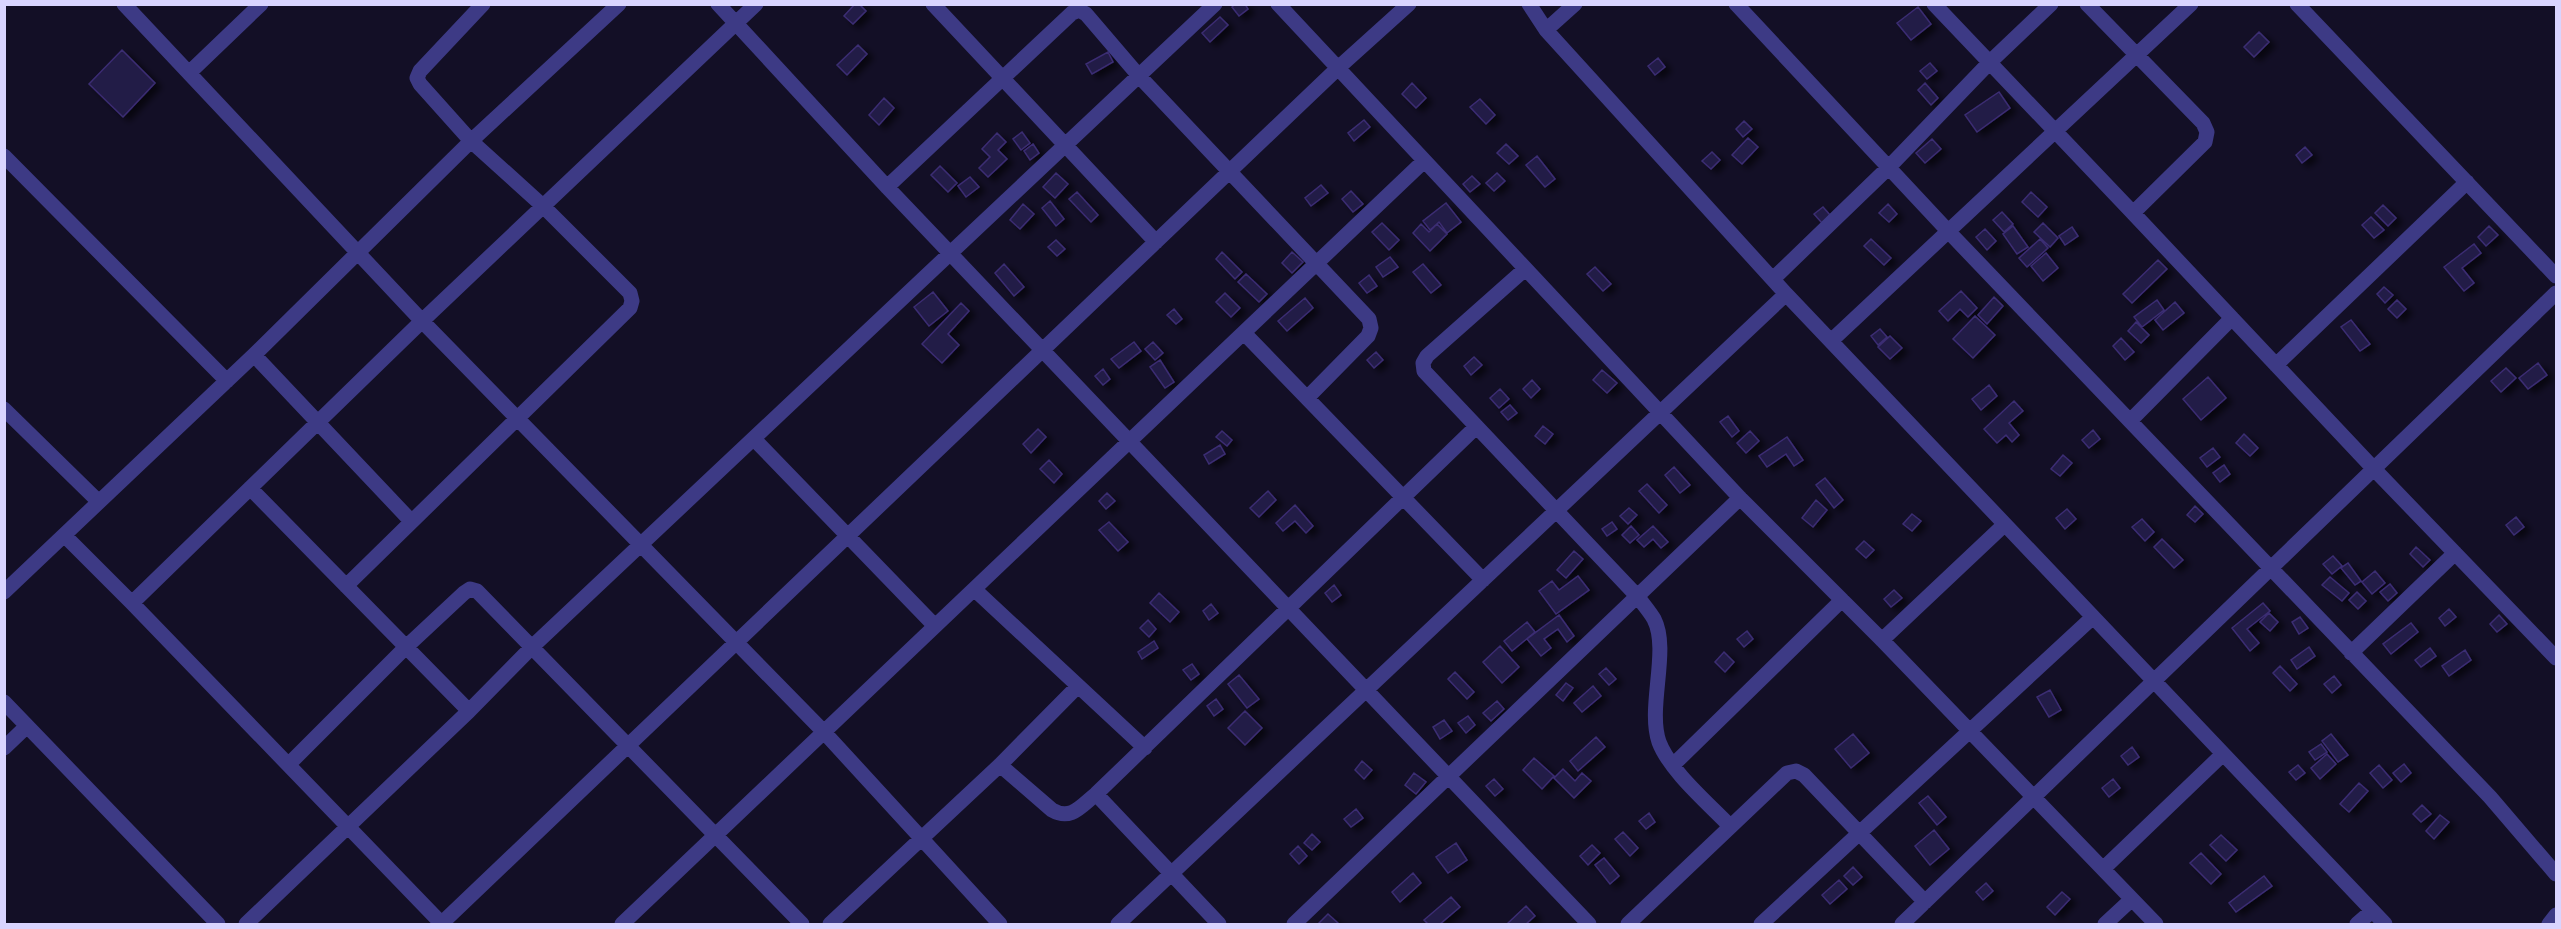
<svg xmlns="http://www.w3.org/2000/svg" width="2561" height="929" font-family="Signika,sans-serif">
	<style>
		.building { fill: #241b47; stroke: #3b2d73; stroke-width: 1.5; filter: url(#shadow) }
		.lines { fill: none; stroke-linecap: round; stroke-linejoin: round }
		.minor { stroke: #3d3a85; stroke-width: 15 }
	</style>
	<defs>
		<filter id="shadow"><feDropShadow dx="6" dy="4" stdDeviation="3" flood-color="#0009"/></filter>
	</defs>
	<rect width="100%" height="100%" fill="#130f26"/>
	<!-- building -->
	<path class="building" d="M855 4H859L866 11 853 24 844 16Z
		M1235 4H1245L1248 9 1239 16 1232 7Z
		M1918 7 1931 24 1911 40 1897 23Z
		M1220 17 1228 25 1210 42 1202 33Z
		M2259 32 2269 42 2254 57 2244 47Z
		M858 45 867 54 847 75 837 65Z
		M122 50 155 83 123 117 89 84Z
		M1108 52 1113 62 1092 74 1086 64Z
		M1658 58 1665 67 1655 75 1648 66Z
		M1930 63 1937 71 1927 79 1920 71Z
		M1412 83 1426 98 1416 108 1402 94Z
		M1925 83 1938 98 1931 105 1918 90Z
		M1999 92 2010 108 1977 132 1965 115Z
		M884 98 894 108 879 125 869 115Z
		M1480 99 1495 115 1486 124 1470 107Z
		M1364 120 1370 127 1354 141 1348 133Z
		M1744 121 1752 129 1743 137 1736 129Z
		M1022 132 1030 143 1021 150 1013 139Z
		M997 133 1006 142 998 150 1007 159 988 177 979 168 990 157 982 149Z
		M1748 138 1758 147 1742 164 1732 155Z
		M1932 139 1941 149 1925 163 1916 153Z
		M1033 144 1039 153 1030 160 1024 151Z
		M1506 144 1518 156 1509 164 1497 153Z
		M2305 147 2312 155 2302 163 2296 155Z
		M1712 152 1720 160 1711 169 1702 161Z
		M1537 156 1555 179 1545 187 1526 165Z
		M940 166 957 183 948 192 931 175Z
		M1056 173 1068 184 1055 198 1043 187Z
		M1497 173 1505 181 1494 191 1486 183Z
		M1472 176 1480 184 1470 192 1463 184Z
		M970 177 979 187 966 197 958 186Z
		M1321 185 1328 193 1311 206 1305 198Z
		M1351 191 1363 204 1353 212 1342 199Z
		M1077 192 1098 215 1091 222 1069 199Z
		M2031 192 2047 207 2038 217 2022 202Z
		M1050 201 1064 219 1056 226 1042 208Z
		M1446 203 1461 222 1447 233 1439 222 1430 230 1423 221Z
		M1023 204 1034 214 1020 229 1010 220Z
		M1888 204 1897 214 1889 222 1879 213Z
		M2383 205 2396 218 2388 226 2375 213Z
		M1823 207 1830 215 1822 223 1814 214Z
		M2002 212 2013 224 2004 232 1993 220Z
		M2371 217 2384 230 2374 238 2362 225Z
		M1382 223 1399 240 1389 250 1372 232Z
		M2043 223 2058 238 2050 247 2034 232Z
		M1421 224 1429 232 1437 224 1447 234 1430 251 1413 233Z
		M2013 226 2028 247 2017 254 2003 234Z
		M2489 226 2498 235 2486 246 2478 237Z
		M2072 227 2078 236 2065 245 2059 236Z
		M1985 229 1996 241 1987 250 1976 237Z
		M1871 239 1891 258 1884 265 1864 246Z
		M2040 239 2048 248 2027 267 2019 258Z
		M1056 240 1065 249 1057 256 1048 247Z
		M2474 244 2481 253 2462 268 2474 283 2464 291 2444 267Z
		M1222 252 1242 272 1235 279 1216 259Z
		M1292 252 1303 262 1292 273 1282 263Z
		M2046 253 2058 268 2043 281 2031 266Z
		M1390 257 1398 267 1383 277 1376 267Z
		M2158 260 2167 269 2132 303 2123 294Z
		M1004 264 1024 287 1014 296 995 273Z
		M1423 264 1441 285 1431 293 1413 272Z
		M1595 267 1611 284 1603 291 1587 274Z
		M1246 274 1267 294 1259 302 1238 282Z
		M1369 275 1377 286 1367 293 1359 283Z
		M2384 287 2393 295 2385 303 2377 294Z
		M1961 291 1977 308 1968 317 1960 309 1948 321 1939 311Z
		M933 292 948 311 929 326 914 307Z
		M1225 293 1240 308 1231 317 1216 302Z
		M1994 297 2003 306 1987 324 1978 315Z
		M1305 298 1313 308 1287 331 1278 321Z
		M2157 300 2164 310 2142 327 2134 317Z
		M2397 300 2406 309 2397 318 2388 309Z
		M2175 302 2184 313 2163 330 2155 320Z
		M961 303 969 311 948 334 959 345 942 363 922 344Z
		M1174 309 1182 319 1176 324 1167 315Z
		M1975 316 1995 335 1973 358 1953 339Z
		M2351 320 2370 344 2360 351 2341 327Z
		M2136 322 2149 335 2141 343 2128 331Z
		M1880 329 1887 337 1878 345 1871 336Z
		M1890 336 1902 348 1890 359 1878 347Z
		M2121 338 2134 352 2125 360 2113 346Z
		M1134 342 1141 351 1119 368 1111 359Z
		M1153 342 1163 353 1155 360 1145 349Z
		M1376 352 1383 360 1374 368 1367 360Z
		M1474 357 1482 365 1471 375 1464 366Z
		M1160 360 1174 382 1165 388 1150 367Z
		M2538 363 2547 375 2528 389 2519 378Z
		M2506 368 2516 378 2501 392 2491 381Z
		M1103 369 1110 379 1103 385 1095 376Z
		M1602 370 1617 383 1607 393 1593 380Z
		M2208 377 2226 398 2201 420 2183 399Z
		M1532 380 1540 389 1531 398 1523 389Z
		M1989 385 1997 396 1981 410 1972 399Z
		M1500 389 1509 399 1499 408 1490 398Z
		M2014 401 2023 411 2009 423 2019 435 2012 442 2006 435 1997 443 1984 429Z
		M1510 405 1517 413 1508 420 1501 412Z
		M1728 416 1739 431 1732 437 1720 422Z
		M1543 426 1553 434 1545 444 1535 436Z
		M1038 429 1046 437 1031 453 1023 444Z
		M2093 430 2100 439 2089 448 2082 440Z
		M1222 431 1232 440 1227 446 1216 437Z
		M1750 431 1759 441 1746 453 1737 443Z
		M2244 434 2258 448 2250 456 2236 443Z
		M1787 437 1803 460 1794 466 1786 454 1767 467 1759 456Z
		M1220 445 1225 454 1209 464 1204 455Z
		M2213 448 2220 457 2207 467 2200 458Z
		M2063 455 2072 463 2060 476 2051 469Z
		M1049 460 1062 474 1054 483 1040 469Z
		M2224 465 2230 474 2220 482 2213 473Z
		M1674 467 1690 485 1680 493 1665 475Z
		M1825 478 1843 500 1834 508 1816 485Z
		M1647 484 1667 505 1659 513 1639 491Z
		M1268 491 1276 500 1259 517 1250 508Z
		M1107 493 1115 501 1106 509 1099 501Z
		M1816 500 1827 510 1813 527 1802 518Z
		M1295 505 1313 526 1306 533 1295 521 1283 531 1276 523Z
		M2195 506 2203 514 2195 522 2187 515Z
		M1629 508 1637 515 1628 524 1620 516Z
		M2067 509 2076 519 2065 529 2056 518Z
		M1912 514 1921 521 1912 531 1903 524Z
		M2516 517 2524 527 2514 535 2506 525Z
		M2142 519 2154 532 2145 541 2132 527Z
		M1109 522 1128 542 1118 551 1099 530Z
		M1612 522 1617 529 1607 536 1602 529Z
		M1631 526 1639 535 1630 543 1622 535Z
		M1653 526 1668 542 1661 548 1653 539 1644 547 1637 540Z
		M2162 539 2183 560 2174 568 2154 547Z
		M1864 541 1874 550 1866 558 1856 549Z
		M2416 547 2430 560 2423 567 2410 554Z
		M1574 551 1583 559 1566 578 1557 570Z
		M2333 556 2342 566 2332 574 2323 564Z
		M2348 563 2361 581 2355 585 2341 568Z
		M2375 571 2385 583 2372 594 2362 582Z
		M1578 576 1589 590 1556 614 1539 591 1552 581 1559 590Z
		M2330 577 2349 593 2342 601 2322 585Z
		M2390 584 2397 593 2388 601 2380 592Z
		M1334 585 1341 595 1332 602 1325 593Z
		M1894 590 1902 598 1891 607 1884 599Z
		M2357 592 2366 601 2358 609 2349 600Z
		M1159 593 1179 612 1170 622 1150 603Z
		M2263 603 2270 611 2247 629 2259 643 2250 651 2232 628Z
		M1211 604 1218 613 1209 620 1203 611Z
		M2449 609 2456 617 2445 626 2439 618Z
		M2269 613 2278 622 2270 631 2260 622Z
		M1559 615 1574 636 1567 642 1558 629 1544 639 1551 648 1541 656 1527 639Z
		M2499 615 2507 624 2497 632 2490 624Z
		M2300 617 2308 628 2299 634 2292 622Z
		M1148 620 1156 629 1149 637 1140 628Z
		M1527 622 1535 632 1512 651 1504 641Z
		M2411 623 2418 632 2391 654 2383 644Z
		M1747 631 1753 639 1744 647 1737 639Z
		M1154 641 1158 648 1142 659 1138 652Z
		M1500 646 1519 667 1502 683 1483 662Z
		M2309 647 2315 656 2297 669 2291 660Z
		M2430 648 2436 656 2421 667 2415 660Z
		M2465 650 2471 660 2449 676 2442 666Z
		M1724 652 1734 662 1725 672 1715 662Z
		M1192 664 1199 674 1191 680 1183 670Z
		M2280 666 2297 684 2290 691 2273 673Z
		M1606 668 1616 679 1609 685 1599 674Z
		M1455 672 1474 692 1467 699 1448 679Z
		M1239 675 1259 699 1247 708 1228 684Z
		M2334 676 2341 685 2332 693 2324 684Z
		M1566 683 1573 688 1563 701 1556 695Z
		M1593 686 1601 696 1582 712 1574 703Z
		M2050 690 2061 710 2049 717 2037 697Z
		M1216 699 1223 709 1214 716 1207 706Z
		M1497 701 1504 709 1491 721 1483 713Z
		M1245 711 1262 728 1245 745 1228 728Z
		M1468 716 1475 725 1466 733 1458 723Z
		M1444 720 1452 731 1440 739 1433 727Z
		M1853 734 1869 753 1851 768 1835 749Z
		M2331 734 2348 755 2338 762 2322 741Z
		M1596 737 1605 747 1578 771 1570 761Z
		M2321 744 2327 752 2315 760 2309 752Z
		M2132 747 2139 757 2128 765 2121 756Z
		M2327 754 2336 764 2320 779 2311 768Z
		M1534 758 1554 776 1542 789 1523 770Z
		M1362 761 1372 770 1364 779 1355 770Z
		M2404 764 2411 773 2401 782 2393 773Z
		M2298 765 2305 773 2296 780 2289 772Z
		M2379 765 2392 780 2383 788 2370 773Z
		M1563 769 1575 781 1582 773 1591 781 1574 798 1554 778Z
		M1414 773 1426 782 1416 794 1405 785Z
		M1494 779 1503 789 1495 796 1486 786Z
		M2113 779 2120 788 2109 797 2102 788Z
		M2359 783 2368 791 2349 812 2340 804Z
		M1928 796 1946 817 1937 825 1919 803Z
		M2422 805 2431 814 2421 822 2413 814Z
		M1356 809 1363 818 1351 827 1344 819Z
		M1649 813 1655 822 1646 829 1639 821Z
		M2440 815 2449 822 2434 839 2426 831Z
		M1934 830 1949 849 1930 865 1915 846Z
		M1623 832 1638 848 1630 856 1615 839Z
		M1312 834 1320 842 1312 850 1304 843Z
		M2221 835 2237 850 2226 861 2210 845Z
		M1456 843 1467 860 1448 873 1436 857Z
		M1592 845 1600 853 1588 865 1580 856Z
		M1298 846 1307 856 1299 864 1290 854Z
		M2201 853 2221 874 2211 884 2190 863Z
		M1604 858 1619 876 1610 884 1595 865Z
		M1853 867 1862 877 1853 885 1844 876Z
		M1413 873 1421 883 1400 902 1392 892Z
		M2264 876 2272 886 2236 912 2229 903Z
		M1839 880 1847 889 1830 904 1822 895Z
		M1986 883 1993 891 1983 900 1976 892Z
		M2062 892 2070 899 2055 915 2047 907Z
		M1451 897 1460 907 1440 924H1428L1424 920Z
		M1526 906 1535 916 1526 924H1507Z
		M1328 914 1339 924H1318Z"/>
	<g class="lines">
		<!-- minor -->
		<path class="minor" d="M124 4 422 321 823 731 1000 924
			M718 4 887 187 1589 924
			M933 4 1156 242
			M1278 4 1740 498 1882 640 2156 924
			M1529 4 1546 30 1786 294 2385 924
			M1736 4 1948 231 2490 797 2556 874
			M1934 4 2133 213 2205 142 2207 132 2203 123 2087 4
			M2297 4 2556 276
			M1546 30 1575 4
			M189 73 261 4
			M4 156 227 381
			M887 187 1072 13 1079 10 1086 14 1139 76 1369 319 1371 328 1368 336 1307 398
			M2133 213 2374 469 2556 658
			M1525 269 1427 356 1423 363 1424 371 1638 597C1643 604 1650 612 1654 619 1670 650 1647 707 1659 742 1670 771 1708 803 1730 826
			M1773 279 1888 168 1990 62 2051 4
			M1245 334 1483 580
			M1831 341 2191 4
			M254 355 411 521
			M2276 365 2467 182
			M4 409 98 501
			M2131 420 2232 318
			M754 439 934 625
			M250 488 469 711
			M64 535 132 603 442 924
			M346 586 630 308 632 301 630 293 544 207 471 141 420 84 417 78 420 71 483 4
			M974 589 1145 748
			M4 592 254 355 471 141 619 4
			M132 603 422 321 756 4
			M1882 640 2004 525
			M2351 653 2455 553
			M4 702 218 924
			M4 748 27 726
			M289 764 405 648 464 593 470 589 477 591 802 924
			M1000 765 1052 810C1071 821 1081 806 1096 794L1476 427
			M1673 765 1842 600
			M1096 794 1219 924
			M2103 869 2223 754
			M246 924 469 711 533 646 1215 4
			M441 924 1338 68 1409 4
			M622 924 1424 161
			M830 924 1000 765 1077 687
			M1118 924 1786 294
			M1294 924 1740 498
			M1628 924 1787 773 1796 771 1804 775 1925 902
			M1761 924 2093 617
			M1902 924 2556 293
			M2105 924 2132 899
			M2357 924 2372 911
			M2549 924 2556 915"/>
	</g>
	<!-- border -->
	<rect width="2561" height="929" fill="none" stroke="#d9d4ff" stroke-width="12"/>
</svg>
